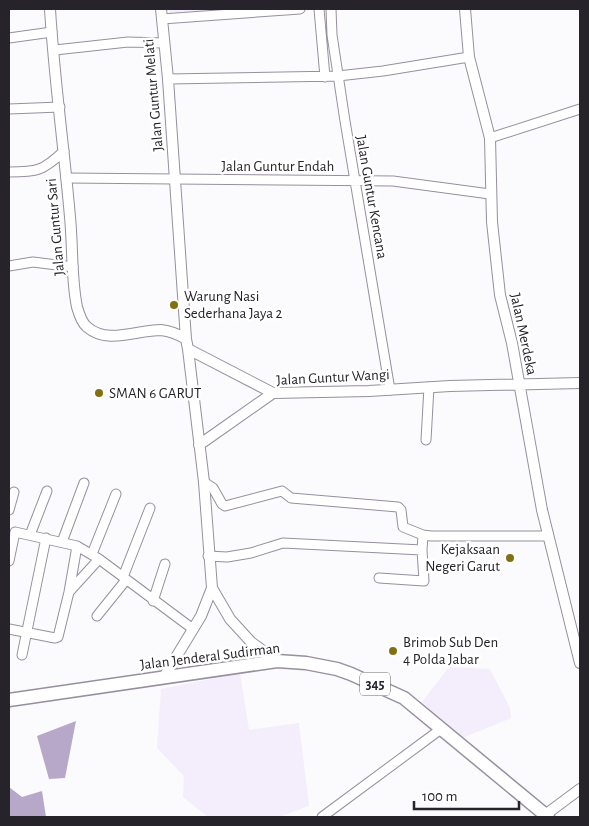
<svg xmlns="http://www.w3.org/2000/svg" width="589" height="826" font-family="'Alegreya Sans',sans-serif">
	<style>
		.built { fill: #f4edfc }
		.water { fill: #b7a7c8 }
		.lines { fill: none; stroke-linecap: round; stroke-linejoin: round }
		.minor-casing { stroke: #978f9f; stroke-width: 11 }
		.tertiary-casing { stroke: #978f9f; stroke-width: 12 }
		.primary-casing { stroke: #978f9f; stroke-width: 15 }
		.minor { stroke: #fff; stroke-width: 9 }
		.tertiary { stroke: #fff; stroke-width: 10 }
		.primary { stroke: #fff; stroke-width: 12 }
		.poi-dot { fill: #827110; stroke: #fff; stroke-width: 2 }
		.labels { text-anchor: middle; stroke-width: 5; stroke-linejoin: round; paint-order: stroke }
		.shield { fill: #fff; stroke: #67656a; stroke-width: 1 }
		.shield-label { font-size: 14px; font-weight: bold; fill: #26232a }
		.street-label { font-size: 15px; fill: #26232a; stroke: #fff }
		.poi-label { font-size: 15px; fill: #26232a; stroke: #fff; text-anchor: start }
	</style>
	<rect width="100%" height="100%" fill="#fbfafd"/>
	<!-- built -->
	<path class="built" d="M169 9H260L170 18Z
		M449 667 490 669 510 708 511 718 460 739 422 702Z
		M240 673 249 730 299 723 309 806 279 817H208L183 797 184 776 157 748 161 689Z"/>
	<!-- water -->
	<path class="water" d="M76 721 65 778 49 779 37 736Z
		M9 787 22 797 42 791 46 817H9Z"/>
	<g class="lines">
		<defs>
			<path id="minor" d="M319 9 325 77
				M331 9 332 35 345 121 390 390
				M162 19 300 9
				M9 38 52 32
				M55 50 128 42 164 43
				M168 79 338 76 383 71 469 57
				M9 109 60 107
				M490 138 580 109
				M9 172C37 172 43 171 64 151
				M66 178 393 181 490 194
				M9 266 33 262 73 267
				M426 440 429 387
				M204 482 213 488 222 504 225 506 282 491 291 498 398 507 401 510 403 527 423 535 431 536H548
				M9 510 14 492
				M30 535 47 491
				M62 542 84 483
				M92 554 116 494
				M208 556 227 557 251 553 283 543 422 550 423 535
				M9 561 15 532 77 546 99 559 193 629
				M123 577 150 508
				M379 578 424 581 422 550
				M69 592 99 559
				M153 601 165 564
				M97 616 126 580
				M9 629 55 638 58 637 69 592 77 546
				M22 655 46 538
				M322 817 441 729"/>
			<path id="tertiary" d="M50 9C54 78 64 147 70 217 73 247 71 278 77 307 79 314 82 323 87 327 108 345 136 330 161 330 170 331 178 334 186 339L188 349 204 482 212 588 201 616 164 677
				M161 9 168 79 186 339
				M465 9 469 57 490 138 492 222 500 295 512 343 542 510 580 663
				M188 349 273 393
				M199 445 273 393 369 391 450 386 580 383
				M212 588 230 619 251 642 277 661
				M545 815 580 789"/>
			<path id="primary" d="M9 700 277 661 306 663 337 669 351 674 404 698 548 817"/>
		</defs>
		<!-- minor casing -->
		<use href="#minor" class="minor-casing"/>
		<!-- tertiary casing -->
		<use href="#tertiary" class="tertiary-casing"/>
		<!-- primary casing -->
		<use href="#primary" class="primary-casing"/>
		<!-- minor -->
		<use href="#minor" class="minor"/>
		<!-- tertiary -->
		<use href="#tertiary" class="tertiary"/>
		<!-- primary -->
		<use href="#primary" class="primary"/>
	</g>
	<!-- markers -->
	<g class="poi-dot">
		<circle cx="174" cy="305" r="5"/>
		<circle cx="99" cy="393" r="5"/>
		<circle cx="510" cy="558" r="5"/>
		<circle cx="393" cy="651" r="5"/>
	</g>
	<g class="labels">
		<!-- shield labels -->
		<rect class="shield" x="360" y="672.5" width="30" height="23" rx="4"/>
		<g class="shield-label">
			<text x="375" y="689">345</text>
		</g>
		<!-- street labels -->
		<g class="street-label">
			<text transform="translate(153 95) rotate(-95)" y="5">Jalan Guntur Melati</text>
			<text x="278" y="171">Jalan Guntur Endah</text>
			<text transform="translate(372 197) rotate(80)" y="5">Jalan Guntur Kencana</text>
			<text transform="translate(55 227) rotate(-95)" y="5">Jalan Guntur Sari</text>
			<text transform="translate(524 334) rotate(78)" y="5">Jalan Merdeka</text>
			<text transform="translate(333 377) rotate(-3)" y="5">Jalan Guntur Wangi</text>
			<text transform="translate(210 656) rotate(-7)" y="5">Jalan Jenderal Sudirman</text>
		</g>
		<!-- poi labels -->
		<g class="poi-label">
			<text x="184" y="301">Warung Nasi<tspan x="184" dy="17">Sederhana Jaya 2</tspan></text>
			<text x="109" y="398">SMAN 6 GARUT</text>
			<text x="500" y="554" text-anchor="end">Kejaksaan<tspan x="500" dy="17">Negeri Garut</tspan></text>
			<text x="403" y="647">Brimob Sub Den<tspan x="403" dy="17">4 Polda Jabar</tspan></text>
		</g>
	</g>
	<!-- border -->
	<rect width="589" height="826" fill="none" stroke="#26232a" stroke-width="20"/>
	<!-- scale -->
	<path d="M414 801v8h105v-8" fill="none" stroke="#26232a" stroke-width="2.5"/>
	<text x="422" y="801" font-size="15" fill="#26232a" stroke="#ffffff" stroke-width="4" paint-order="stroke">100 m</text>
</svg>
